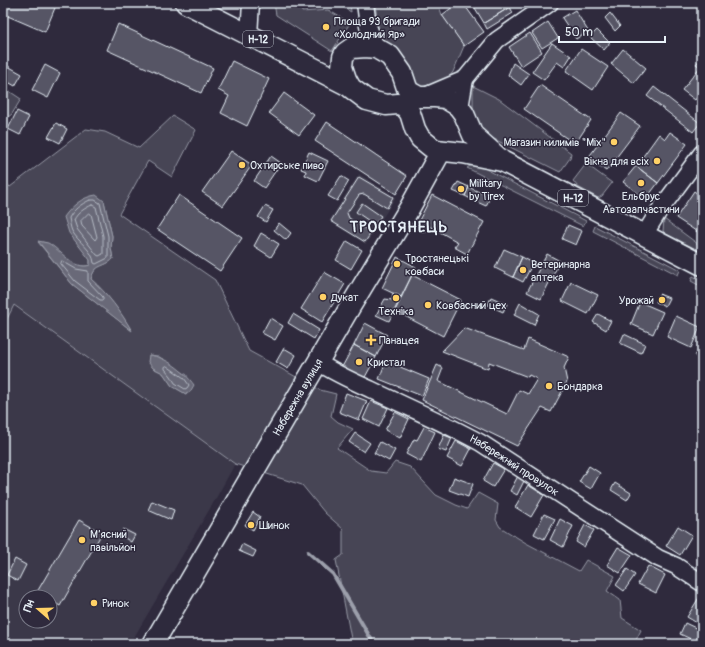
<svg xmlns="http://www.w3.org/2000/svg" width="705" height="647" font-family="Pangolin,sans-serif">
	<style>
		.built { fill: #3b3749; fill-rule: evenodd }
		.green { fill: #464455; stroke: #979aa6; fill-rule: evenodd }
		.water { fill: #696978; stroke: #9c9fab }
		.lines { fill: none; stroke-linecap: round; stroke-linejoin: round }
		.shore { stroke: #b5bbc5; stroke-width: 1 }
		.stream { stroke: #9c9fab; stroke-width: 4 }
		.building { fill: #575565; stroke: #e8f1f8 }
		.minor-casing { stroke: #e8f1f8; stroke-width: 19 }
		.major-casing { stroke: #e8f1f8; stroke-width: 23 }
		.minor { stroke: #2f2a3d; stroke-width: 16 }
		.major { stroke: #2f2a3d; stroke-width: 20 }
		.poi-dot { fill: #ffd166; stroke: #2f2a3d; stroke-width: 1.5 }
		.labels { text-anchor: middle; stroke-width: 3; stroke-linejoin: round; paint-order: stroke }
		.shield { fill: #2f2a3d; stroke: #b0b5c0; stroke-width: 1 }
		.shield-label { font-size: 10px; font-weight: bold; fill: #e8f1f8 }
		.poi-label { font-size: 11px; fill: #e8f1f8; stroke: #2f2a3d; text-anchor: start }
		.street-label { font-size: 11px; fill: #e8f1f8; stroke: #2f2a3d }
		.district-label { font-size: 15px; font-weight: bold; letter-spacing: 1px; fill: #e8f1f8; stroke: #2f2a3d }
	</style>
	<rect width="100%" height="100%" fill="#2f2a3d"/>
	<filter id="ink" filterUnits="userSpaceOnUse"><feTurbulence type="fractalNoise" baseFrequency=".025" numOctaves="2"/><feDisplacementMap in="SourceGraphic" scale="8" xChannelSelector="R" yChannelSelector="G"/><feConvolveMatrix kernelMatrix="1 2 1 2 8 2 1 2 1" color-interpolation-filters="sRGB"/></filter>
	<g filter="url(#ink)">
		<!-- built -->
		<path class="built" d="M359 174 396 197 366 244 329 221Z
			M14 305 235 464 215 500 130 644H3V327ZM26 597H50V621H26Z"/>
		<!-- green -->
		<path class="green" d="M274 3H301L302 12 328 10 350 23 332 51 276 15Z
			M336 3H350L351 12Z
			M375 3H438L442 15 464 46 453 72 439 90 421 97 381 50Z
			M473 86 499 99 571 153 570 158 560 172 478 131 473 111Z
			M3 87 21 99 12 114 3 121Z
			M173 116 196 130 172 177 148 161 119 214 215 280 249 351 320 390 336 394 331 416 338 422 353 429 337 448 371 471 386 473 395 462 410 467 436 495 456 505 467 509 478 493 498 504 496 520 500 527 526 543 579 571 586 560 615 576 607 591 620 600 622 618 641 630 634 644H352L336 560 343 555V529L325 513 302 485 235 464 14 305 3 327V180L10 187 86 129 105 132 139 148ZM104 201 112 236 111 248 113 259C104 268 95 263 91 279 107 294 120 311 131 330L72 284 38 242C41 242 45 242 48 244 60 250 74 271 90 265V260L84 251ZM149 355 158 356 187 375 186 394 172 386 163 373 153 368Z
			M586 164 612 183 602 196 598 198 578 187 573 181Z
			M474 165 480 166 586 221 583 226 467 168 470 166Z
			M664 219 702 247V252L666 234 663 231Z
			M595 226 680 270 678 275 593 231Z
			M693 276 702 281V287L691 281Z"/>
		<!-- water -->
		<path class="water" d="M96 195 104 201 112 236 111 248 113 259C104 268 95 263 91 279 108 294 121 312 132 331L72 284 38 241C41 242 45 242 48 243 60 249 74 271 90 265V260L69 233 64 217C72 206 82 197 96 195Z
			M149 355C166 357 184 371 194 385L190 392 186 394 172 386 163 373 153 368 148 362Z"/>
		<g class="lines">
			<!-- shore -->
			<path class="shore" d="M90 200H95L100 203 108 236V258L96 264 94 263C93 250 78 242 72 231 70 227 70 222 69 218 73 210 81 204 90 200Z
				M92 205 96 207 103 236V254L99 256 97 255 77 229 74 220C77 213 85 208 92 205Z
				M89 213 91 214 97 237 95 240 82 226 81 221Z
				M62 261 76 269 88 271V281L103 297V300H100L75 281 61 264Z
				M167 366 184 378 189 385 187 388 185 389 175 383 171 376 165 369V367Z"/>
			<!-- stream -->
			<path class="stream" d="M308 552 333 574 374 644"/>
		</g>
		<!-- building -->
		<path class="building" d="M3 3H57L45 32 3 14Z
			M458 3H463L484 32 464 46 442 15Z
			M472 3H508L510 7 484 23Z
			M625 3H635L629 8Z
			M510 7 513 13 487 29 484 23Z
			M575 10 588 31 576 39 562 18Z
			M610 13 620 26 615 31 605 18Z
			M548 22 558 38 542 48 532 33Z
			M118 24 213 68 201 93 107 50Z
			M597 30 610 43 604 50 590 37Z
			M530 33 542 52 521 66 509 47Z
			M552 43 571 56 564 67 557 62 544 80 532 72Z
			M581 49 608 67 593 90 566 71Z
			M623 49 646 68 634 83 611 64Z
			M702 57V91L695 100 682 90 700 67 696 64Z
			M232 61 269 79 247 126 221 113 229 96 218 90Z
			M513 63 529 74 521 85 508 75Z
			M6 65 22 74 15 86 3 79V70Z
			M45 65 60 73 48 98 32 90Z
			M540 85 591 120 575 144 524 109Z
			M654 87 700 123 693 132 647 96Z
			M284 93 314 115 299 135 269 113Z
			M17 111 29 117 20 135 8 129Z
			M621 113 640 126 606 171 588 158Z
			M327 122 407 176 396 194 315 141Z
			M56 123 67 129 60 143 48 137Z
			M670 132 687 144 658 183 636 166 659 134 665 139Z
			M231 151 252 165 223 206 202 192Z
			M309 152 328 161 318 181 305 175 306 171 301 169Z
			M271 156 281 163 264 188 254 181Z
			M636 166 658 183 646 199 623 182Z
			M341 176 349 181 337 201 328 196Z
			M359 177 393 197 387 208 364 194 359 195 347 213 349 218 371 233 365 242 331 221Z
			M458 182 469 187 465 196 453 191Z
			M469 187 479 192 475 201 465 196Z
			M694 191 702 197V216L700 219 702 221V235L676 218Z
			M479 192 490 197 486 206 475 201Z
			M179 195 242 238 220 271 157 229Z
			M432 195 484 222 467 254 454 247 458 242 429 226 425 233 415 228Z
			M362 203 381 216 375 225 356 212Z
			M265 206 273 210 266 222 258 217Z
			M279 223 291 233 286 240 274 230Z
			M568 225 582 231 576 245 562 239Z
			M261 233 279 244 271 257 254 246Z
			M347 241 362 250 351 269 336 260Z
			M504 249 522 257 513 277 495 268Z
			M547 254 560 261 541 299 527 292Z
			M397 257 416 267 401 297 382 288Z
			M522 257 533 263 523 282 513 277Z
			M324 272 345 284 322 322 301 309Z
			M412 275 461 300 443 336 395 311Z
			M571 282 598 295 588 314 562 301Z
			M393 293 401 297 389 321 376 315 385 299 392 300Z
			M659 294 669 298 665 306 656 302Z
			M491 297 507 304 503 312 488 305Z
			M640 302 663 312 653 334 631 324Z
			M520 303 539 314 534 325 514 315Z
			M293 314 319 330 314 339 288 323Z
			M598 314 611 321 606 330 593 322Z
			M676 316 700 327 691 348 667 337Z
			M270 318 283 326 275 340 262 333Z
			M365 323 387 335 376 357 354 345Z
			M464 328 524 350 528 339 569 357 564 368 567 382 551 412 542 408 517 446 422 400 437 365 443 368 438 381 507 414 519 390 528 394 537 379 529 375 528 377 489 362 488 369 442 351Z
			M624 334 645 344 641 353 620 343Z
			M354 345 376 357 364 379 342 367Z
			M284 348 296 355 288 369 276 362Z
			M699 349 702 350V360L695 356Z
			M386 361 429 379 422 396 379 379Z
			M346 393 367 401 359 420 339 412Z
			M371 401 388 408 379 427 363 419Z
			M395 412 409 419 400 438 385 430Z
			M424 427 435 432 421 462 406 454 414 439 417 440Z
			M355 433 370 443 364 452 349 442Z
			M444 435 452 438 446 452 438 449Z
			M456 441 471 449 462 466 447 458Z
			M380 442 395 450 389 461 374 453Z
			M493 463 504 469 493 487 483 481Z
			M589 466 600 473 591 489 579 482Z
			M518 476 525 479 517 495 510 491Z
			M454 477 473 484 468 497 449 490Z
			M615 483 631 493 627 500 611 490Z
			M528 485 544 495 531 517 515 507Z
			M152 501 174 510 171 520 148 510Z
			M253 512 260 517 253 530 245 525Z
			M544 514 555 519 544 539 534 534Z
			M560 519 573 526 563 547 550 540Z
			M79 520 102 533 60 606 50 600V597H45L37 592Z
			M585 525 594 530 584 547 576 542Z
			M678 526 692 535 680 555 666 546Z
			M123 529 135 535 131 542 120 535Z
			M242 544 256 551 253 557 239 551Z
			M618 547 632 555 620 573 607 565Z
			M15 559 26 565 18 581 7 575Z
			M648 566 665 575 656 593 638 584Z
			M627 569 635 575 624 591 616 585Z
			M700 596 702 597V626L687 617Z
			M685 623 702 631 697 642 680 634Z"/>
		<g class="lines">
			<defs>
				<g id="minor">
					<path d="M365 3 368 26 376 48"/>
					<path d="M249 35 251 3"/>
					<path d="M425 96 465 79 497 40 550 3"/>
					<path d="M460 108 465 79"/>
					<path d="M644 235 659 211 702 153"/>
					<path id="s1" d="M318 362C334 373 352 381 370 389 407 407 445 423 481 443L658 558 676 566 702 583"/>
				</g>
				<g id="major">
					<path d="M186 3 349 86"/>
					<path d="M502 161 473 135 464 114 458 106 445 98 435 97H419L410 92 407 88 402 73 390 56 376 48 366 47 352 48 345 53 343 57 342 67 346 79 351 88 367 100 386 105 398 104 404 106 410 113 415 129 420 138 431 147 436 150 463 153 502 161 702 265"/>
					<path id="s2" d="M153 644 350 307 409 209 441 151"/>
				</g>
			</defs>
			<!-- minor casing -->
			<use href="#minor" class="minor-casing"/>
			<!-- major casing -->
			<use href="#major" class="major-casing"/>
			<!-- minor -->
			<use href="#minor" class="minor"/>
			<!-- major -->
			<use href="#major" class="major"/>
		</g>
	</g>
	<!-- markers -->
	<g class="poi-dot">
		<circle cx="326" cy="27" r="4"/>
		<circle cx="614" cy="142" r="4"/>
		<circle cx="657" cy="161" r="4"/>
		<circle cx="242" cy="165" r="4"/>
		<circle cx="641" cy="183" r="4"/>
		<circle cx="461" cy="189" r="4"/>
		<circle cx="397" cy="264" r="4"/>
		<circle cx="523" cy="270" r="4"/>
		<circle cx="323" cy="297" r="4"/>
		<circle cx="396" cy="298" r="4"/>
		<circle cx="662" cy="300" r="4"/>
		<circle cx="428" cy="305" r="4"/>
		<path d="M369 334h4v4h4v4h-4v4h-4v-4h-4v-4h4z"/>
		<circle cx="359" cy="362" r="4"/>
		<circle cx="549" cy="386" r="4"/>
		<circle cx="251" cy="525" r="4"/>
		<circle cx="82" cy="540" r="4"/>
		<circle cx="94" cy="603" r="4"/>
	</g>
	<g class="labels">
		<!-- shield labels -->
		<g class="shield">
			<rect x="243" y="31" width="30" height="16" rx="3"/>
			<rect x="558" y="190" width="30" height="16" rx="3"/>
		</g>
		<g class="shield-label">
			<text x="258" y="43">Н-12</text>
			<text x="573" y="202">Н-12</text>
		</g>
		<!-- poi labels -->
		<g class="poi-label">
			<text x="334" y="25">Площа 93 бригади<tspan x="334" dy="13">«Холодний Яр»</tspan></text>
			<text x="606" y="146" text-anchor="end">Магазин килимів "Mix"</text>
			<text x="649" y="165" text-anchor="end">Вікна для всіх</text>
			<text x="250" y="169">Охтирське пиво</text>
			<text x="469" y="187">Military<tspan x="469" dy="13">by Tirex</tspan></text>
			<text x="641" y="200" text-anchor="middle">Ельбрус<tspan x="641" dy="13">Автозапчастини</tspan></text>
			<text x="405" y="262">Тростянецькі<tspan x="405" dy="13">ковбаси</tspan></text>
			<text x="531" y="268">Ветеринарна<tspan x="531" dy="13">аптека</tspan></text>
			<text x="331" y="301">Дукат</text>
			<text x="654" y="304" text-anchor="end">Урожай</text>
			<text x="436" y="309">Ковбасний цех</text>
			<text x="396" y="315" text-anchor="middle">Техніка</text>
			<text x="379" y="344">Панацея</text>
			<text x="367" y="366">Кристал</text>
			<text x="557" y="390">Бондарка</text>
			<text x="259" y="529">Шинок</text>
			<text x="90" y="538">М’ясний<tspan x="90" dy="13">павільйон</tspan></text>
			<text x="102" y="607">Ринок</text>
		</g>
		<!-- street labels -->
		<g class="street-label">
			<text dy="4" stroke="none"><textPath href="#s2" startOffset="286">Набережна вулиця</textPath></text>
			<text dy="4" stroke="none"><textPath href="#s1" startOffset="222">Набережний провулок</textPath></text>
		</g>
		<!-- district labels -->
		<g class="district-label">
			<text x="399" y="232">ТРОСТЯНЕЦЬ</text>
		</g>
	</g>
	<!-- margin -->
	<rect width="705" height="647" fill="none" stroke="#2f2a3d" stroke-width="16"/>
	<rect x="8" y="8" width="689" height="631" fill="none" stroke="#e8f1f8" stroke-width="1.5" filter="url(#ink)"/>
	<!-- north arrow -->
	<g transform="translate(38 609) rotate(290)"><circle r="19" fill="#2f2a3d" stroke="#797a88"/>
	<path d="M0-3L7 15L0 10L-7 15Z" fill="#ffd166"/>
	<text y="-6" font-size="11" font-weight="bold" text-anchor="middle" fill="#e8f1f8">Пн</text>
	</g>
	<!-- scale -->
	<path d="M559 36v6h106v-6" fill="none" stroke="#e8f1f8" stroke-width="2"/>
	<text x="565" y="36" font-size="12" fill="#e8f1f8" stroke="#2f2a3d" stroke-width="3" paint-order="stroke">50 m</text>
</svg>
